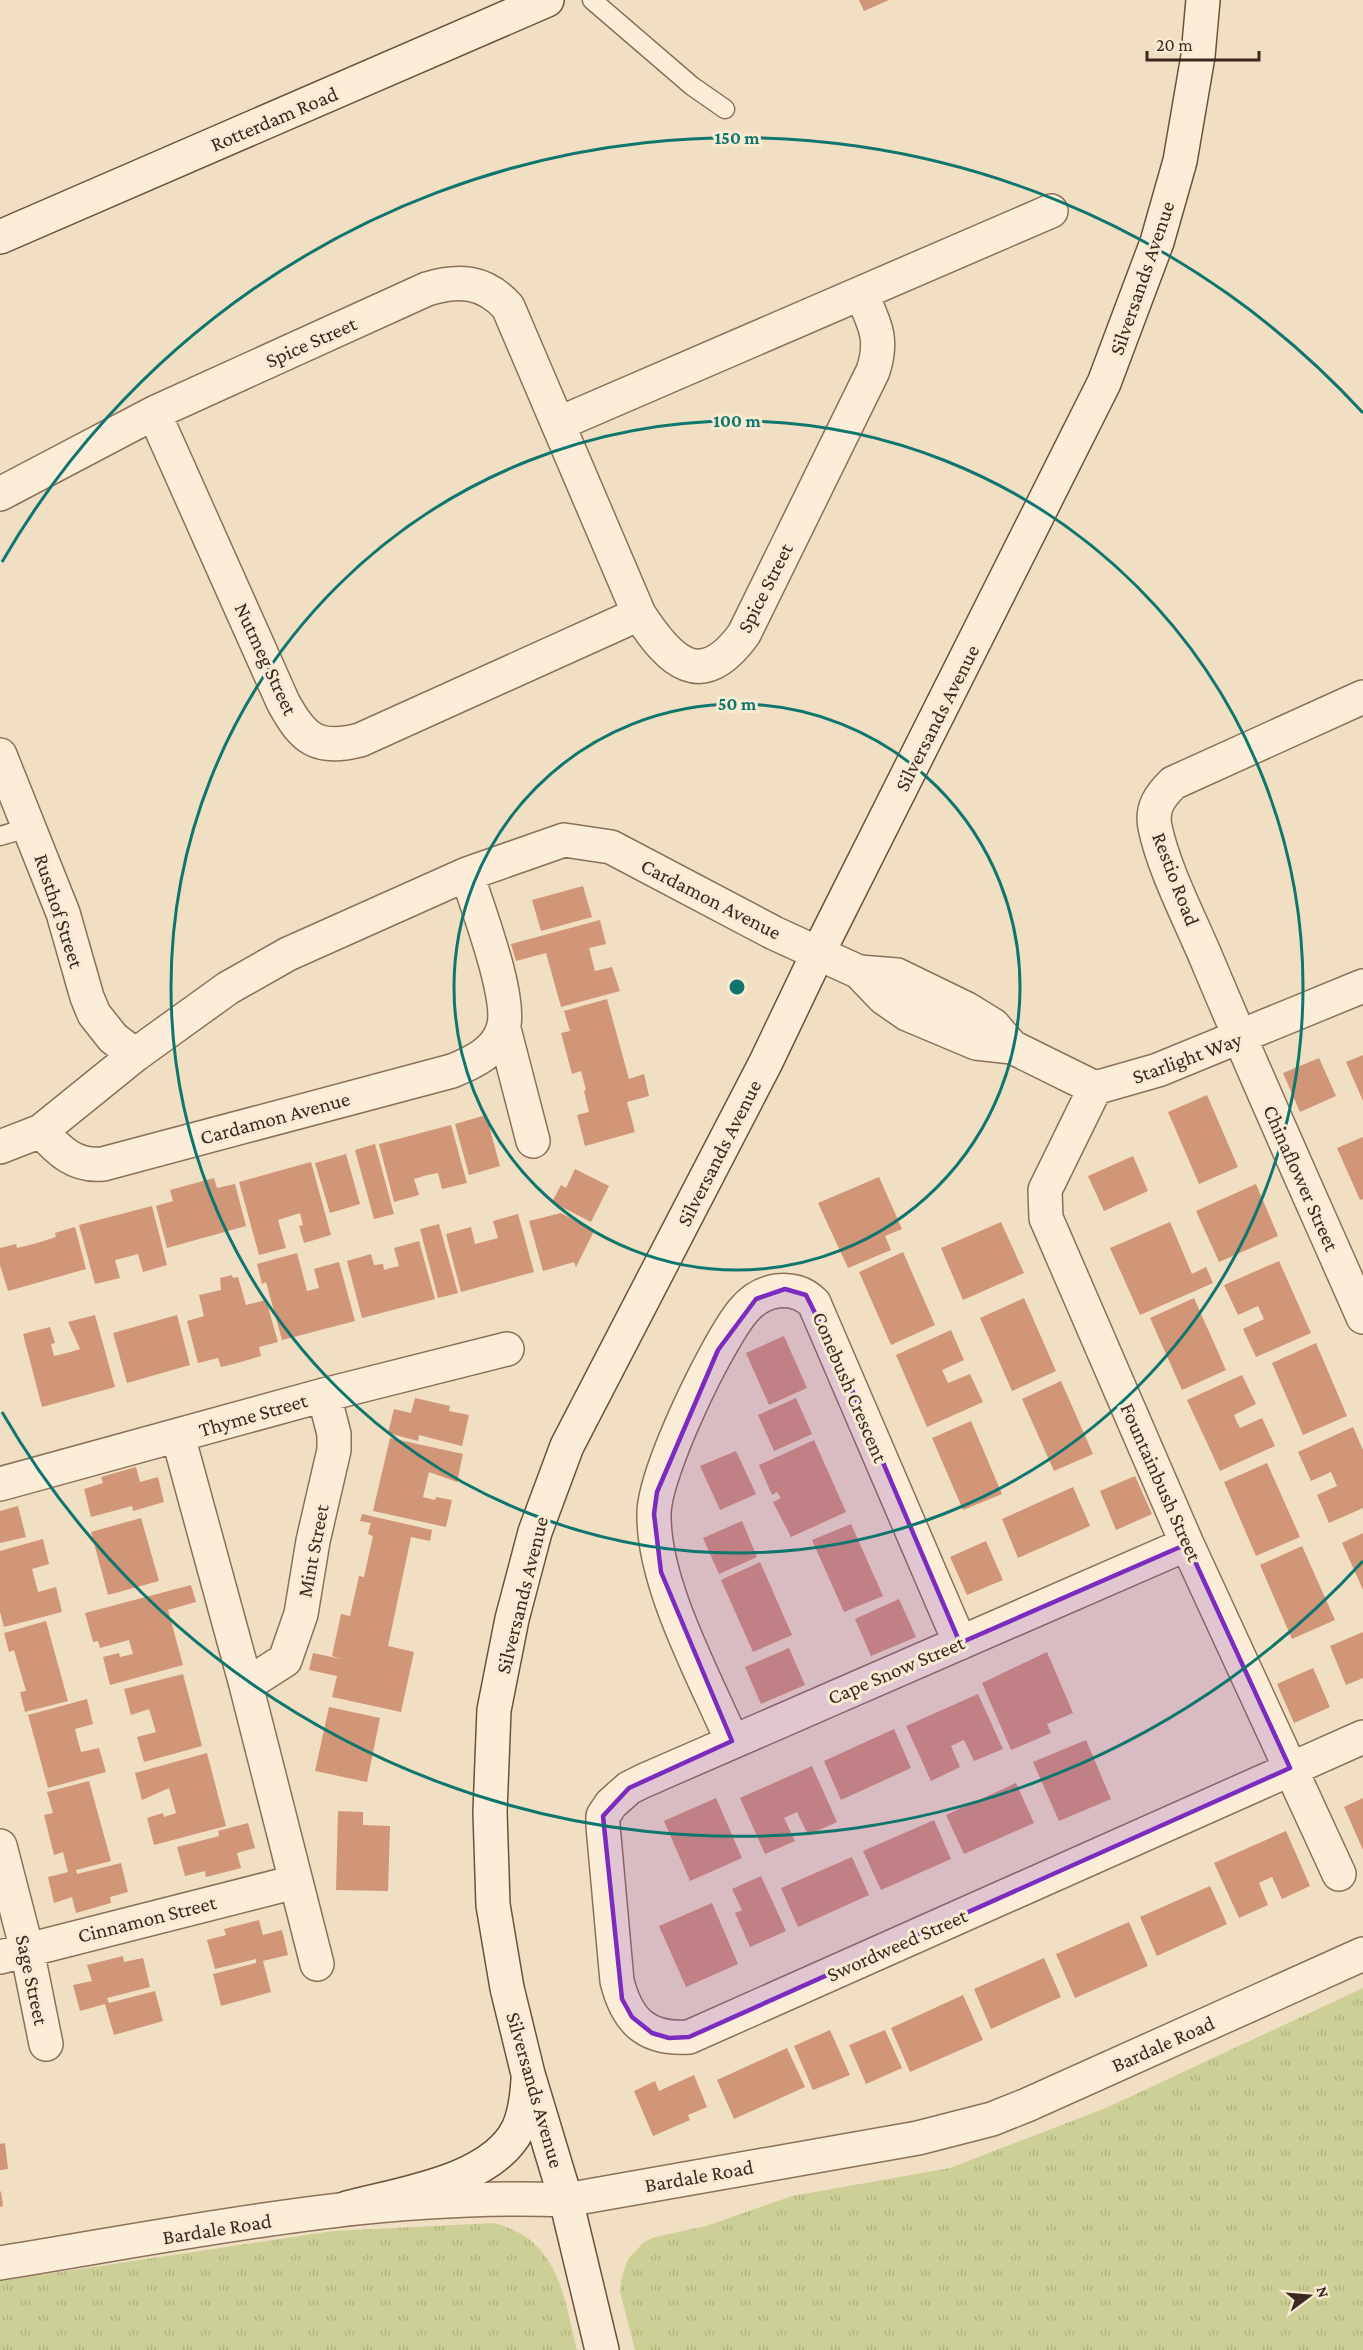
<svg xmlns="http://www.w3.org/2000/svg" width="1363" height="2350" font-family="'Crimson Pro',serif">
	<style>
		.grass { fill: url(#grass-tufts) }
		.building { fill: #d19577 }
		.lines { fill: none; stroke-linecap: round; stroke-linejoin: round }
		.lane-casing { stroke: #8c7058; stroke-width: 21 }
		.street-casing { stroke: #8c7058; stroke-width: 36 }
		.secondary-casing { stroke: #6e513c; stroke-width: 36 }
		.lane { stroke: #fbedd7; stroke-width: 18 }
		.street { stroke: #fbedd7; stroke-width: 33 }
		.secondary { stroke: #fbedd7; stroke-width: 33 }
		.marked { fill: #7b2cbf; fill-opacity: 0.2; stroke: #7b2cbf; stroke-width: 4.5; stroke-linejoin: round }
		.ring { fill: none; stroke: #0f766e; stroke-width: 3 }
		.labels { text-anchor: middle; stroke-width: 6; stroke-linejoin: round; paint-order: stroke }
		.street-label { font-size: 21px; fill: #3b291d; stroke: #f8ead3 }
		.centre { fill: #0f766e; stroke: #f8ead3; stroke-width: 3 }
		.ring-label { font-size: 18px; text-anchor: middle; font-weight: bold; fill: #0f766e; stroke: #f8ead3; stroke-width: 6; stroke-linejoin: round; paint-order: stroke }
	</style>
	<defs>
		<pattern id="grass-tufts" width="24" height="20" patternUnits="userSpaceOnUse" patternTransform="scale(1.5)"><rect width="24" height="20" fill="#cdd096"/><path d="M3 7l-1-3M5 7V3M7 7l1-3M15 17l-1-3M17 17v-4M19 17l1-3" fill="none" stroke="#b1b381"/></pattern>
	</defs>
	<rect width="100%" height="100%" fill="#f1dfc3"/>
	<!-- grass -->
	<path class="grass" d="M1363 1988V2350H635L620 2292 621 2280 628 2259 644 2242 655 2237 706 2226 792 2196 950 2168 1106 2108Z
		M494 2223C559 2240 563 2294 577 2350H0V2281L333 2231Z"/>
	<!-- building -->
	<path class="building" d="M859 0H889L864 11Z
		M583 886 592 917 541 931 532 900Z
		M600 920 606 944 589 948 595 971 612 967 620 991 561 1007 546 953 516 961 511 944Z
		M607 999 629 1079 644 1074 649 1096 627 1102 635 1132 585 1146 577 1115 589 1112 584 1091 586 1090 581 1071 572 1074 561 1033 570 1031 564 1011Z
		M1363 1055V1101L1346 1062Z
		M1319 1058 1336 1096 1300 1112 1283 1073Z
		M1207 1095 1238 1167 1199 1184 1168 1112Z
		M486 1115 500 1166 469 1175 455 1124Z
		M451 1125 467 1183 442 1189 438 1173 427 1175 414 1179 419 1195 394 1202 379 1144Z
		M1363 1137V1199L1360 1200 1337 1148Z
		M375 1144 394 1214 374 1219 355 1150Z
		M346 1154 360 1204 330 1213 315 1163Z
		M1133 1156 1148 1191 1104 1211 1088 1176Z
		M311 1162 331 1235 304 1243 299 1226 303 1225 300 1213 278 1220 286 1248 259 1255 239 1182Z
		M575 1169 609 1186 591 1222 552 1202 561 1185 566 1188Z
		M879 1177 902 1229 885 1236 891 1250 848 1268 818 1203Z
		M214 1178 217 1188 235 1184 246 1226 167 1248 156 1206 173 1201 170 1190Z
		M1256 1184 1278 1236 1219 1262 1196 1211Z
		M152 1206 167 1265 143 1272 138 1254 127 1257 115 1260 120 1278 95 1284 79 1225Z
		M561 1213 594 1231 576 1267 574 1262 543 1271 529 1221Z
		M518 1214 534 1272 461 1292 446 1234 471 1227 475 1244 498 1238 493 1221Z
		M1001 1222 1024 1273 963 1300 941 1248Z
		M1170 1222 1192 1274 1206 1267 1213 1283 1140 1315 1110 1248Z
		M439 1224 458 1293 438 1298 420 1229Z
		M75 1227 86 1269 8 1291 0 1265V1248L16 1244 17 1248 37 1243 56 1237 55 1233Z
		M419 1241 435 1299 362 1318 347 1261 371 1254 374 1265 383 1264 384 1270 387 1269 399 1266 394 1248Z
		M903 1252 935 1325 891 1345 859 1272Z
		M297 1253 307 1291 319 1288 314 1269 339 1262 355 1321 282 1340 266 1282 262 1284 257 1264Z
		M1279 1261 1311 1333 1256 1357 1243 1329 1264 1319 1258 1306 1238 1315 1224 1285Z
		M232 1275 233 1278 238 1277 246 1305 266 1300 278 1342 259 1347 261 1356 241 1362 221 1367 218 1358 198 1363 187 1321 204 1316 199 1295 221 1290 220 1278Z
		M1024 1298 1056 1371 1012 1391 980 1318Z
		M1194 1298 1226 1370 1182 1390 1150 1318Z
		M95 1315 115 1387 42 1407 23 1334 50 1327 55 1343 51 1344 54 1356 67 1353 80 1349 68 1322Z
		M177 1315 190 1365 127 1383 113 1333Z
		M951 1330 964 1360 942 1370 948 1383 970 1374 983 1402 927 1427 896 1355Z
		M784 1336 807 1388 769 1405 746 1353Z
		M1316 1343 1347 1416 1303 1435 1272 1363Z
		M1242 1375 1256 1404 1234 1415 1236 1420 1240 1428 1262 1418 1275 1446 1220 1471 1187 1400Z
		M1061 1381 1093 1454 1054 1471 1022 1399Z
		M415 1398 450 1406 449 1411 469 1415 462 1446 419 1435 418 1441 388 1433 394 1409 411 1413Z
		M796 1398 812 1434 774 1451 758 1415Z
		M971 1421 1002 1494 963 1510 932 1438Z
		M1353 1427 1363 1450V1508L1329 1523 1317 1495 1337 1486 1331 1472 1311 1481 1298 1452Z
		M390 1438 463 1454 457 1482 429 1472 423 1497 435 1500 436 1497 452 1500 446 1527 373 1511Z
		M814 1440 846 1512 791 1537 773 1502 781 1498 777 1492 772 1495 759 1465Z
		M736 1451 756 1494 720 1510 700 1466Z
		M1267 1463 1300 1537 1256 1556 1224 1482Z
		M136 1467 140 1482 158 1477 164 1502 133 1511 132 1506 91 1517 84 1489 103 1483 101 1477Z
		M1135 1476 1152 1514 1116 1530 1100 1491Z
		M1073 1487 1090 1526 1018 1558 1002 1519Z
		M18 1506 26 1537 0 1543V1511Z
		M362 1514 432 1530 430 1541 411 1537 388 1646 414 1652 401 1712 332 1697 337 1676 309 1670 313 1653 341 1659 332 1656 341 1614 350 1616 359 1576 364 1577 373 1536 368 1534 371 1523 360 1521Z
		M141 1518 159 1581 108 1595 91 1532Z
		M742 1521 757 1557 719 1574 703 1538Z
		M851 1524 883 1596 844 1612 812 1540Z
		M1363 1533V1590L1342 1543Z
		M43 1539 49 1564 32 1569 38 1592 56 1587 62 1612 4 1627 0 1612V1551Z
		M986 1541 1003 1580 967 1595 950 1557Z
		M1302 1546 1335 1620 1292 1639 1260 1565Z
		M760 1562 792 1635 753 1652 721 1580Z
		M191 1585 196 1602 168 1610 183 1665 110 1685 103 1657 119 1653 120 1657 133 1654 129 1640 100 1648 98 1641 93 1642 85 1613Z
		M899 1599 916 1637 871 1656 855 1619Z
		M46 1621 68 1701 25 1712 20 1692 26 1691 14 1650 9 1652 4 1633Z
		M1363 1632V1678L1346 1685 1330 1646Z
		M789 1648 805 1685 761 1704 745 1667Z
		M1047 1652 1073 1713 1047 1724 1051 1733 1011 1750 982 1683Z
		M1313 1668 1330 1707 1294 1723 1277 1684Z
		M183 1674 202 1746 144 1762 137 1737 156 1732 149 1709 131 1715 124 1689Z
		M978 1694 1003 1749 974 1761 964 1740 957 1743 951 1746 960 1767 931 1781 906 1726Z
		M87 1699 93 1724 75 1729 78 1741 81 1752 99 1748 106 1772 48 1788 28 1715Z
		M329 1707 380 1718 367 1782 315 1771Z
		M894 1729 911 1768 841 1800 824 1761Z
		M1086 1740 1111 1799 1059 1821 1033 1762Z
		M207 1753 226 1826 154 1845 147 1818 163 1813 164 1817 176 1813 173 1802 169 1788 142 1800 135 1773Z
		M812 1766 837 1822 808 1835 797 1812 784 1818 795 1841 765 1854 740 1798Z
		M89 1781 111 1861 76 1870 77 1874 121 1863 128 1892 110 1897 111 1903 76 1913 72 1897 54 1903 48 1877 68 1872 63 1852 54 1855 44 1815 53 1813 47 1792Z
		M1016 1783 1034 1823 964 1854 946 1815Z
		M716 1798 742 1858 690 1881 664 1821Z
		M1363 1798V1850L1344 1807Z
		M338 1811 363 1812V1825L390 1826 388 1891 336 1890Z
		M934 1820 951 1859 881 1890 863 1851Z
		M248 1823 255 1848 237 1853 241 1868 206 1877 205 1871 185 1876 177 1847 219 1836 218 1831Z
		M1286 1831 1310 1886 1282 1899 1272 1877 1265 1880 1259 1883 1268 1905 1239 1918 1214 1863Z
		M852 1857 869 1895 798 1927 781 1888Z
		M761 1876 786 1931 750 1947 735 1913 742 1910 732 1889Z
		M1210 1886 1227 1924 1157 1956 1140 1917Z
		M712 1903 738 1964 686 1987 659 1926Z
		M259 1920 263 1935 282 1930 288 1955 263 1961 271 1992 221 2006 213 1974 256 1963V1959L215 1969 207 1940 226 1935 224 1929Z
		M1129 1922 1148 1966 1075 1998 1056 1954Z
		M123 1956 124 1962 143 1958 150 1987 107 1998 109 2003 155 1991 163 2021 114 2035 105 2004 80 2011 73 1985 92 1981 87 1965Z
		M1044 1958 1061 1997 991 2029 974 1989Z
		M963 1995 983 2040 910 2072 891 2028Z
		M830 2030 850 2075 813 2090 794 2046Z
		M885 2030 902 2068 866 2084 849 2045Z
		M787 2048 805 2087 734 2119 717 2080Z
		M694 2075 707 2107 688 2115 690 2120 653 2136 634 2091 655 2081 659 2091Z
		M5 2143 8 2169 0 2170V2144Z
		M1 2191 3 2206 0 2207V2192Z"/>
	<g class="lines">
		<defs>
			<path id="lane" d="M592 0 692 86 725 109
				M0 836 31 827"/>
			<path id="street" d="M154 413 283 702C303 739 317 751 360 740L639 614
				M560 423 1051 211
				M0 494 154 413 427 289C459 279 485 281 508 307L639 614C670 662 701 693 744 634L873 371C884 338 874 323 861 293
				M1363 697 1173 783C1160 796 1151 808 1155 827 1164 871 1193 925 1210 967 1259 1084 1312 1201 1363 1317
				M0 755 63 913 87 997 94 1014 113 1038 135 1055
				M859 972 897 975 967 1009 993 1025 1012 1047 1095 1088 1158 1070 1363 986
				M504 1029 533 1141
				M1095 1088 1045 1190 1046 1218 1187 1544 1339 1874
				M41 1131C59 1151 75 1167 103 1164L452 1071C472 1063 496 1052 503 1029 513 999 477 907 467 874
				M0 1147 41 1131 135 1055 228 988 288 954 467 874 564 840 611 847 774 933 859 972 884 998 907 1014 976 1043 1012 1047
				M178 1436 246 1685 317 1964
				M0 1484 324 1395 507 1349
				M1187 1544 643 1781 629 1788 611 1804 603 1816V1826L617 1981C627 2021 646 2040 689 2037L1363 1737
				M246 1685 285 1660 301 1614 313 1541 334 1450V1434L324 1395
				M732 1741C704 1676 653 1584 654 1514 654 1473 716 1344 743 1311 761 1289 793 1282 814 1303L960 1643
				M0 1846 27 1950 46 2044
				M0 1957 295 1882
				M0 2263C187 2233 376 2192 566 2200L918 2138 992 2119 1027 2105 1363 1954"/>
			<path id="secondary" d="M0 237 547 0
				M347 2208C399 2194 492 2182 518 2129 525 2114 527 2096 528 2080
				M602 2350 566 2200 528 2074 507 1988 493 1905 490 1812 494 1710 512 1619 535 1532 567 1446 766 1062 818 953 1104 383 1157 242 1180 161 1198 56 1203 0"/>
		</defs>
		<!-- lane casing -->
		<use href="#lane" class="lane-casing"/>
		<!-- street casing -->
		<use href="#street" class="street-casing"/>
		<!-- secondary casing -->
		<use href="#secondary" class="secondary-casing"/>
		<!-- lane -->
		<use href="#lane" class="lane"/>
		<!-- street -->
		<use href="#street" class="street"/>
		<!-- secondary -->
		<use href="#secondary" class="secondary"/>
	</g>
	<!-- marked area -->
	<path class="marked" d="M785 1289 806 1295 844 1371 960 1643 1187 1544 1290 1768 689 2037 669 2038 652 2033 632 2017 622 1999 603 1816 629 1788 732 1741 661 1572 654 1514 657 1492 718 1350 756 1299Z"/>
	<!-- distance rings -->
	<g class="ring">
		<circle cx="737" cy="987" r="283"/>
		<circle cx="737" cy="987" r="566"/>
		<path d="M1363 1561A849 849 0 0 1 2 1412M2 562A849 849 0 0 1 1363 413"/>
	</g>
	<g class="labels">
		<!-- street labels -->
		<g class="street-label">
			<text transform="translate(274 119) rotate(-23)" y="7">Rotterdam Road</text>
			<text transform="translate(1142 278) rotate(-71)" y="7">Silversands Avenue</text>
			<text transform="translate(311 342) rotate(-24)" y="7">Spice Street</text>
			<text transform="translate(765 588) rotate(-63)" y="7">Spice Street</text>
			<text transform="translate(266 659) rotate(65)" y="7">Nutmeg Street</text>
			<text transform="translate(937 718) rotate(-63)" y="7">Silversands Avenue</text>
			<text transform="translate(1176 879) rotate(69)" y="7">Restio Road</text>
			<text transform="translate(711 899) rotate(27)" y="7">Cardamon Avenue</text>
			<text transform="translate(59 911) rotate(72)" y="7">Rusthof Street</text>
			<text transform="translate(1187 1058) rotate(-20)" y="7">Starlight Way</text>
			<text transform="translate(275 1118) rotate(-15)" y="7">Cardamon Avenue</text>
			<text transform="translate(719 1153) rotate(-63)" y="7">Silversands Avenue</text>
			<text transform="translate(1301 1178) rotate(66)" y="7">Chinaflower Street</text>
			<text transform="translate(850 1387) rotate(67)" y="7">Conebush Crescent</text>
			<text transform="translate(253 1415) rotate(-16)" y="7">Thyme Street</text>
			<text transform="translate(1161 1482) rotate(66)" y="7">Fountainbush Street</text>
			<text transform="translate(313 1551) rotate(-79)" y="7">Mint Street</text>
			<text transform="translate(522 1595) rotate(-76)" y="7">Silversands Avenue</text>
			<text transform="translate(896 1670) rotate(-23)" y="7">Cape Snow Street</text>
			<text transform="translate(147 1919) rotate(-14)" y="7">Cinnamon Street</text>
			<text transform="translate(897 1945) rotate(-24)" y="7">Swordweed Street</text>
			<text transform="translate(32 1980) rotate(78)" y="7">Sage Street</text>
			<text transform="translate(1163 2044) rotate(-24)" y="7">Bardale Road</text>
			<text transform="translate(535 2090) rotate(74)" y="7">Silversands Avenue</text>
			<text transform="translate(699 2176) rotate(-10)" y="7">Bardale Road</text>
			<text transform="translate(217 2229) rotate(-9)" y="7">Bardale Road</text>
		</g>
	</g>
	<circle cx="737" cy="987" r="9" class="centre"/>
	<g class="ring-label">
		<text x="737" y="144">150 m</text>
		<text x="737" y="427">100 m</text>
		<text x="737" y="710">50 m</text>
	</g>
	<!-- north arrow -->
	<g transform="translate(1309 2296) rotate(74)" stroke="#f8ead3" stroke-width="4.5" paint-order="stroke">
	<path d="M0-4.5L10 22L0 15L-10 22Z" fill="#3b291d"/>
	<text y="-9" font-size="16" font-weight="bold" text-anchor="middle" fill="#3b291d">N</text>
	</g>
	<!-- scale -->
	<path d="M1147 51v9h112v-9" fill="none" stroke="#3b291d" stroke-width="3"/>
	<text x="1156" y="51" font-size="18" fill="#3b291d" stroke="#f8ead3" stroke-width="4.5" paint-order="stroke">20 m</text>
</svg>
